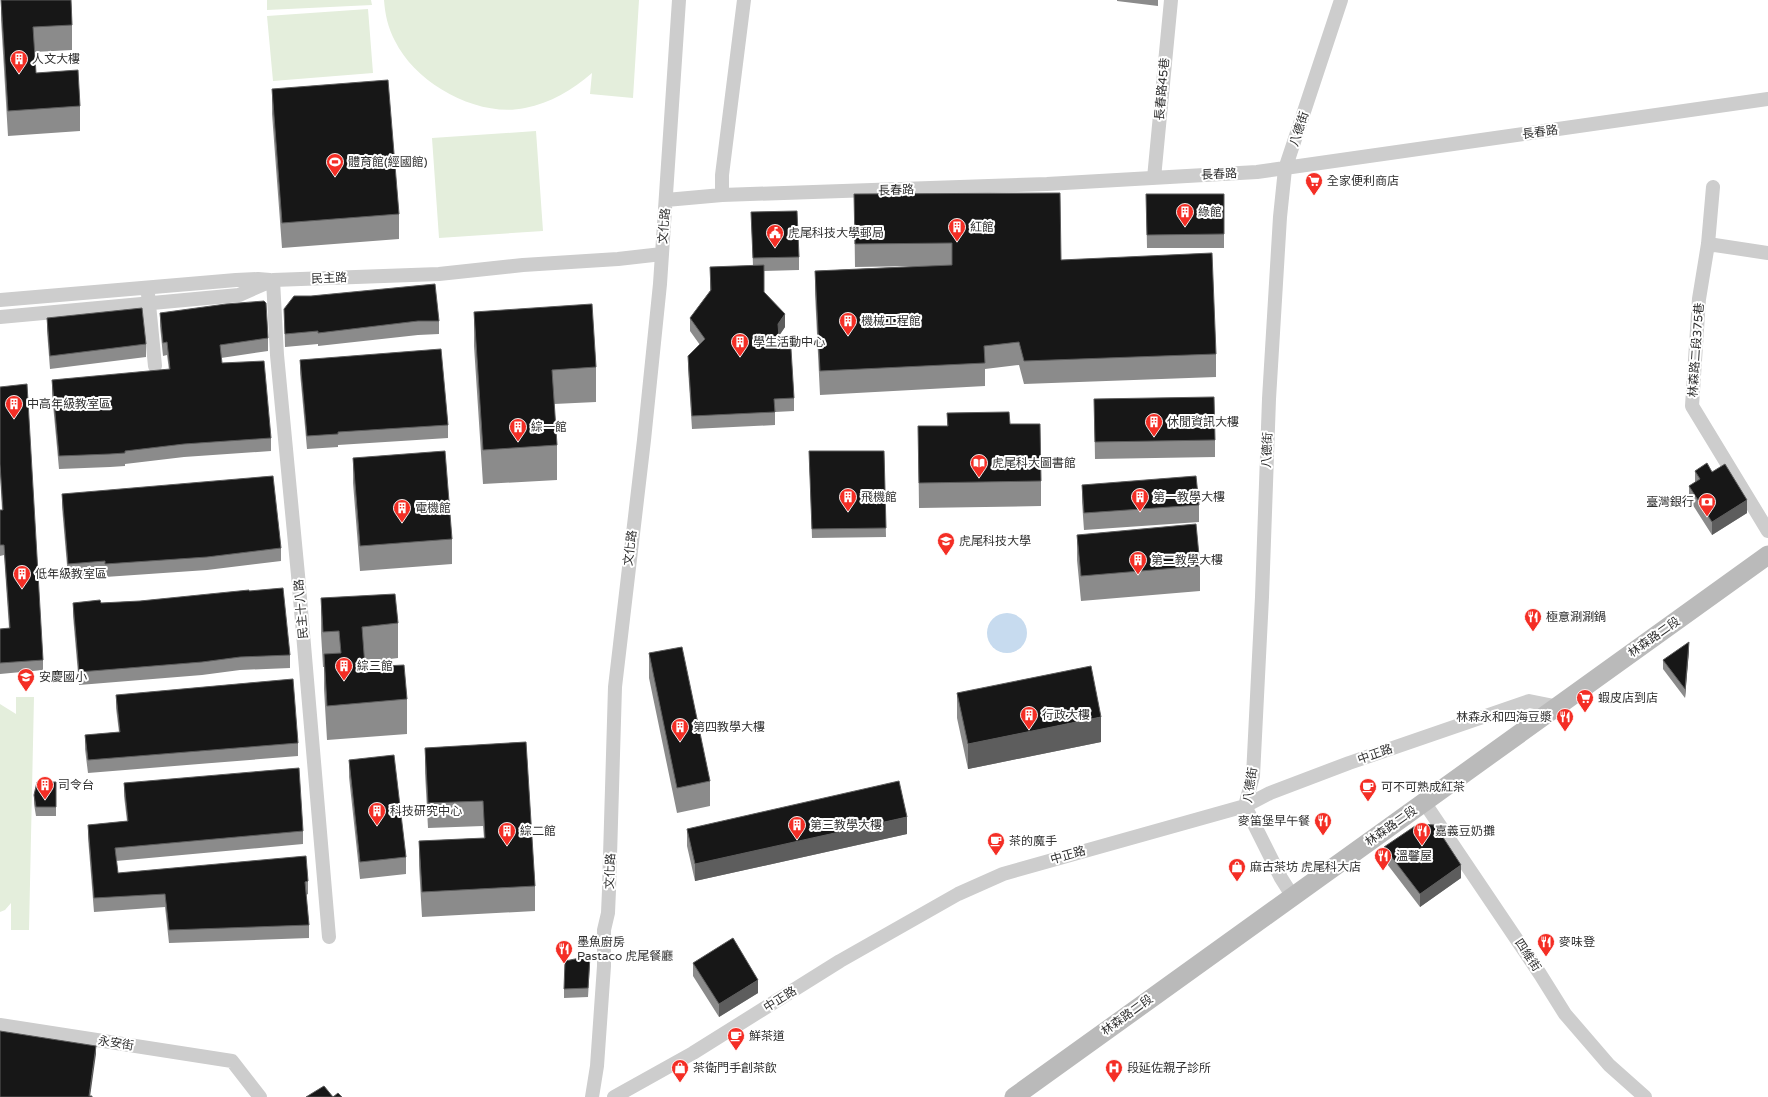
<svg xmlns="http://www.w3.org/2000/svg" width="1768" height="1097" font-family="'Varela Round','Noto Sans TC',sans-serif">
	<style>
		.green { fill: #e4eedc }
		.water { fill: #c7dbef }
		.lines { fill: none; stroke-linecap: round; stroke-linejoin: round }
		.minor { stroke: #cdcdcd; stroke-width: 14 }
		.secondary { stroke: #bababa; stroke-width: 19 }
		.wall { fill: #8b8b8b }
		.shaded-wall { fill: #5d5d5d }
		.building { fill: #171717; stroke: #5d5d5d }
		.labels { text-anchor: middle; stroke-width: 4; stroke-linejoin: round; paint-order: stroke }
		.poi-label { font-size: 12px; fill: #303030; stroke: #fff; text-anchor: start }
		.street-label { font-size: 12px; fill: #303030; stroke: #fff }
	</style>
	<rect width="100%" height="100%" fill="#fff"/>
	<!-- green -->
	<path class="green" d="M267 0H371L372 5 267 10Z
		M384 0H639L633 98 590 94 592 73C572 90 551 103 525 108 478 118 416 84 395 41 388 28 385 14 384 0Z
		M368 9 373 73 273 81 267 16Z
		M536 131 543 231 439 238 432 138Z
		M16 697H34L29 930H11V903L5 910 0 912V704L16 714Z"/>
	<!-- water -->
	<path class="water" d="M987 633a20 20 0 1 1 40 0a20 20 0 1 1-40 0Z"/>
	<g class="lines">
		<!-- minor -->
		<path class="minor" d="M1154 178 1171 0
			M1713 187 1708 244 1699 299 1692 406 1768 531
			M722 195V175L744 0
			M666 200 722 195 1047 184 1257 172 1768 99
			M1708 244 1768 253
			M273 280 277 355 298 575 329 937
			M148 294 155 366
			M0 300 236 280 258 279 270 280
			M0 317 239 295 273 280 439 274 523 265 618 259 662 254
			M1424 802 1540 974 1565 1014 1609 1065 1645 1097
			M1293 897 1281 878 1245 806 1253 776 1262 597 1269 399 1280 217 1285 169 1341 0
			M0 1025 232 1061 260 1097
			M592 1097 597 1066 604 966V930L608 913 609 890 615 687 644 440 660 284 679 0
			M614 1097 693 1053 840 961 958 894 1003 874 1245 806 1270 793 1349 763 1529 701 1559 707"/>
		<!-- secondary -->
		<path class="secondary" d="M1014 1097 1768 555"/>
	</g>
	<!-- wall -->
	<path class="wall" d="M1 0H71L72 25V50L34 52 36 73 80 106V131L8 136 1 20Z
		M1117 0H1158V6L1117 1Z
		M272 89 399 214V239L282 248 272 114Z
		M854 194 1061 260 1216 354V377L1024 384 1019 365 985 369V386L820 395 815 294V271L918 266 855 267Z
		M1146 194H1224V248H1147Z
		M751 212 799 257V270L764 271V292L785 327 779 336 780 349 794 398V411L775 412V425L692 429 688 369V356L700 345 690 331V318L710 291V267L753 266Z
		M284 309 439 321V334L418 335 318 346V344L285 347Z
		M474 312 596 367V402L554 404 557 445V480L483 484 474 346Z
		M160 313 268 338V351L221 358 222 363 271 438V451L184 457 125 464V466L110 467 59 469 52 394V380L169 370 167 355 163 356 160 326Z
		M47 318 146 344V357L50 369 47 331Z
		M300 360 448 425V438L338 445V447L307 449 300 373Z
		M0 387 43 660V670L0 674V629L9 628 4 555 0 556V510H2L0 474Z
		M1094 399 1215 440V457L1095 459Z
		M947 413 1010 424 1041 481V506L919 508 918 426H947Z
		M809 451H884L886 537 812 538Z
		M353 458 452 539V564L360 571 353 483Z
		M1695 471 1712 472 1747 513 1712 535 1689 499V486L1695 483Z
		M1082 485 1199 505V522L1084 530 1082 502Z
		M62 494 281 548V561L207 570 105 577V574L68 577 62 507Z
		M1077 535 1200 566V591L1081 601 1077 560Z
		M249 591 290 655V668L240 670 202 675 79 685 73 616V603H101L140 601Z
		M321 598 398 623V658L365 662V667L407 699V734L327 740 324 689V667H323L321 633Z
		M1689 650 1685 698 1663 669V660Z
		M649 653 710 781V806L677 813 649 678Z
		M957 693 1101 742 968 769 957 718Z
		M116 695 298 743V756L88 773 85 749V735L119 732 116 708Z
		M526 742 535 886V911L422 917 419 866V841L484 838 483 826 428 828 425 773V748Z
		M349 760 406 857V874L360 879 349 777Z
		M56 782V816H36L34 804V795Z
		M124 783 303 831V844L116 861 118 873 308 881V894L306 895 309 925V938L169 943 165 907 94 912 88 838V825L127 821 124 796Z
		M687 829 907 834 695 881 687 846Z
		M1384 847 1461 878 1420 907 1384 860Z
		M693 963 758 993 719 1017 693 976Z
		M590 964 588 997 564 998V989Z"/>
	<!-- shaded-wall -->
	<path class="shaded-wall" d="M785 314V327L778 337V324Z
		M1747 500V513L1712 535V522Z
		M1689 642V650L1685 698V689Z
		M1101 717V742L968 769V744Z
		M907 817V834L695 881V864Z
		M1461 865V878L1420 907V894Z
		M758 980V993L719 1017V1004Z
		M96 1046V1054L90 1097 89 1096Z"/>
	<!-- building -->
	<path class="building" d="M1 0H71L72 25 33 27 36 73 78 70 80 106 8 111Z
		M388 80 399 214 282 223 272 89Z
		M1060 193 1061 260 1212 253 1216 354 1024 361 1019 342 984 346 985 363 820 371 815 271 952 265V243L855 244 854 194Z
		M1146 194H1224V234L1147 235Z
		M797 211 799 257 753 258 751 212Z
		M764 265V292L785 314 778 324 780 349H791L794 398 774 399 775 412 692 416 688 356 705 339 690 318 711 290 710 267Z
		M435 284 439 321H418L318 333V331L285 334 284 309 294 296H311Z
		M264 301 266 303 268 338 220 345 222 363 264 361 271 438 184 444 125 451V453L110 454 59 456 52 380 170 369 167 342 163 343 160 313 226 304Z
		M592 304 596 367 552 370 557 445 483 450 474 312Z
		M142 308 146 344 50 356 47 318Z
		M441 349 448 425 338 432V434L307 436 300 360Z
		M27 384 43 660 0 663V629L10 628 4 545H0V510H3L0 464V387Z
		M1214 397 1215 440 1095 442 1094 399Z
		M1009 412 1010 424H1040L1041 481 919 483 918 426H948L947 413Z
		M445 451 452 539 360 546 353 458Z
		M809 451H884L886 528 812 529Z
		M1707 463 1712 472 1725 464 1747 500 1712 522 1689 486 1700 479 1695 471Z
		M273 476 281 548 207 557 105 564V561L68 564 62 494Z
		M1196 476 1199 505 1084 513 1082 485Z
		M1196 524 1200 566 1081 576 1077 535Z
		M283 588 290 655 240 657 202 662 79 672 73 603 100 600 101 603 140 601 249 590V591Z
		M395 594 398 623 362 627 365 667 404 665 407 699 327 706 324 654 341 653 339 631 323 632 321 598Z
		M1689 642 1685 689 1663 660Z
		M682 647 710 781 677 788 649 653Z
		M1091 666 1101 717 968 744 957 693Z
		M293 679 298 743 88 760 85 735 120 732 116 695Z
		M526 742 535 886 422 892 419 841 485 838 483 801 428 803 425 748Z
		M394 755 406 857 360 862 349 760Z
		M299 768 303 831 115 848 118 873 306 856 308 881 305 882 309 925 169 930 165 894 94 898 88 825 128 821 124 783Z
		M899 781 907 817 695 864 687 829Z
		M37 782H56V807H36L34 795Z
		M1418 824 1435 825 1461 865 1420 894 1384 847Z
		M733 938 758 980 719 1004 693 963Z
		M590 956 588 988 564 989 565 961Z
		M0 1031 96 1046 89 1096H92V1097H0Z
		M324 1086 333 1097H306Z
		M338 1093 342 1097H333Z"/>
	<!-- icons -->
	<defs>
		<symbol id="building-pin" viewBox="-11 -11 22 30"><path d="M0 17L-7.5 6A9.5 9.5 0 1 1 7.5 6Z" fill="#f42e25" stroke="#fff"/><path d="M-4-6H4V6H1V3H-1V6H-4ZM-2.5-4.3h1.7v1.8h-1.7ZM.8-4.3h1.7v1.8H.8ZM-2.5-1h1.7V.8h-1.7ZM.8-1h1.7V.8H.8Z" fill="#fff"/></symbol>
		<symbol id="stadium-pin" viewBox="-11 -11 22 30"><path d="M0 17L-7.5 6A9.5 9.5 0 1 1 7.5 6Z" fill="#f42e25" stroke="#fff"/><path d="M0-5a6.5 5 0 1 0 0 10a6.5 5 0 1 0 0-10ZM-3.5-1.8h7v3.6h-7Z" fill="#fff"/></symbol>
		<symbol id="supermarket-pin" viewBox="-11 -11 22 30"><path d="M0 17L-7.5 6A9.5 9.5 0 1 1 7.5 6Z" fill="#f42e25" stroke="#fff"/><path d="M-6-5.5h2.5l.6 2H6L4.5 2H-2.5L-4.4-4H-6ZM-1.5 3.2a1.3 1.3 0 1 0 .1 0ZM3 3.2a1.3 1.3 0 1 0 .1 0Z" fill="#fff"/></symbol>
		<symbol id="civic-pin" viewBox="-11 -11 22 30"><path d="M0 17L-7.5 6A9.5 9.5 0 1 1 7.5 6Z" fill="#f42e25" stroke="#fff"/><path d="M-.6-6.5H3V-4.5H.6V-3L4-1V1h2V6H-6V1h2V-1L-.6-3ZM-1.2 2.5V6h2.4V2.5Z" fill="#fff"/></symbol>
		<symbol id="library-pin" viewBox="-11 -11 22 30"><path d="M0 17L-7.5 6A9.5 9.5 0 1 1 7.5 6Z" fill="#f42e25" stroke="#fff"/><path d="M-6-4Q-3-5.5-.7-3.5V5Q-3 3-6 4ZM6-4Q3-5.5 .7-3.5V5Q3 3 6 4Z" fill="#fff"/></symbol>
		<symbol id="bank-pin" viewBox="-11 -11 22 30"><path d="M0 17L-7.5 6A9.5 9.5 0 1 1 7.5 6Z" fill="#f42e25" stroke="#fff"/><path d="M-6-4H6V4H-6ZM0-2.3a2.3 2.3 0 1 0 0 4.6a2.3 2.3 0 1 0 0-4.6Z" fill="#fff"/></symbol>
		<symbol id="university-pin" viewBox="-11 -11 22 30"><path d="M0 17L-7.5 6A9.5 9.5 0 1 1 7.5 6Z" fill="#f42e25" stroke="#fff"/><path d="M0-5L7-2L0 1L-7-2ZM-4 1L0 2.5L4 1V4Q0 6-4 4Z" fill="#fff"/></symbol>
		<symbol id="restaurant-pin" viewBox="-11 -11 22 30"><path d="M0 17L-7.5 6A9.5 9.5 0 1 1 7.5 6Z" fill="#f42e25" stroke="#fff"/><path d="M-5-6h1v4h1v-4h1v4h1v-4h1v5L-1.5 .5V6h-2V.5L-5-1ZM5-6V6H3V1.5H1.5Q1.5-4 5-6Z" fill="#fff"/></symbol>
		<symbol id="school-pin" viewBox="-11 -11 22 30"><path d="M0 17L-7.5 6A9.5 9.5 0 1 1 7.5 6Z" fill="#f42e25" stroke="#fff"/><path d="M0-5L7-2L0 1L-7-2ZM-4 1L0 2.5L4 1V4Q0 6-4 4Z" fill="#fff"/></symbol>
		<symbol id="cafe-pin" viewBox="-11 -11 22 30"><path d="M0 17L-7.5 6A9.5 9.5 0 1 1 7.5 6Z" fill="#f42e25" stroke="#fff"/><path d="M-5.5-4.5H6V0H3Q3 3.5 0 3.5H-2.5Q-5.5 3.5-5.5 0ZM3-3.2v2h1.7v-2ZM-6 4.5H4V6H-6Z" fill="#fff"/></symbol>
		<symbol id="shop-pin" viewBox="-11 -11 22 30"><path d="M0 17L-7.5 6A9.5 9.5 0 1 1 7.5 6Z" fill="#f42e25" stroke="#fff"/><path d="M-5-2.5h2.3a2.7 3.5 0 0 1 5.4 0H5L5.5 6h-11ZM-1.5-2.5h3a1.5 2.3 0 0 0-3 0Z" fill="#fff"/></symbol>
		<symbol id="hospital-pin" viewBox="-11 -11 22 30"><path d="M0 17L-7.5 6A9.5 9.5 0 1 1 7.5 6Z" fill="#f42e25" stroke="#fff"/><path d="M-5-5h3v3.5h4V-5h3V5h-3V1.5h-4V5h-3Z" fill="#fff"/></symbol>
	</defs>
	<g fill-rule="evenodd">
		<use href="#building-pin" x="9" y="49" width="20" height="27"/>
		<use href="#stadium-pin" x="325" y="152" width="20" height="27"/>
		<use href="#supermarket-pin" x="1304" y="171" width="20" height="27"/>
		<use href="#building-pin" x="1175" y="202" width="20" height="27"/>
		<use href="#building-pin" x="947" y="217" width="20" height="27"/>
		<use href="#civic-pin" x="765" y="223" width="20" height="27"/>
		<use href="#building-pin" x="838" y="311" width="20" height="27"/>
		<use href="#building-pin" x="730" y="332" width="20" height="27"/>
		<use href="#building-pin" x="4" y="394" width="20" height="27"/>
		<use href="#building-pin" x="1144" y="412" width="20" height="27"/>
		<use href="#building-pin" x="508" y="417" width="20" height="27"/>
		<use href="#library-pin" x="969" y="453" width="20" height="27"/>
		<use href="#building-pin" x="838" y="487" width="20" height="27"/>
		<use href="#building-pin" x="1130" y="487" width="20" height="27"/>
		<use href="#bank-pin" x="1697" y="492" width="20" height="27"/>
		<use href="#building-pin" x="392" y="498" width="20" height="27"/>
		<use href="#university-pin" x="936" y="531" width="20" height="27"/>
		<use href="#building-pin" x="1128" y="550" width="20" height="27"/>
		<use href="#building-pin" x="12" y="564" width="20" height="27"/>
		<use href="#restaurant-pin" x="1523" y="607" width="20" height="27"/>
		<use href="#building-pin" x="334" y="656" width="20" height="27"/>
		<use href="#school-pin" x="16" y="667" width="20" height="27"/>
		<use href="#supermarket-pin" x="1575" y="688" width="20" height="27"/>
		<use href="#building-pin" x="1019" y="705" width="20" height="27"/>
		<use href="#restaurant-pin" x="1555" y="707" width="20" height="27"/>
		<use href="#building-pin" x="670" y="717" width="20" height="27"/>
		<use href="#building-pin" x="35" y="775" width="20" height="27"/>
		<use href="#cafe-pin" x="1358" y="777" width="20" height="27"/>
		<use href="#building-pin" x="367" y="801" width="20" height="27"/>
		<use href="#restaurant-pin" x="1313" y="811" width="20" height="27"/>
		<use href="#building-pin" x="787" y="815" width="20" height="27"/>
		<use href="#building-pin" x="497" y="821" width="20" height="27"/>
		<use href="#restaurant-pin" x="1412" y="821" width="20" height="27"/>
		<use href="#cafe-pin" x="986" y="831" width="20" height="27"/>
		<use href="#restaurant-pin" x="1373" y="846" width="20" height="27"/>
		<use href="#shop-pin" x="1227" y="857" width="20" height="27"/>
		<use href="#restaurant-pin" x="1536" y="932" width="20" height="27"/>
		<use href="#restaurant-pin" x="554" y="939" width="20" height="27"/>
		<use href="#cafe-pin" x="726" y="1026" width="20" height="27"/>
		<use href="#shop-pin" x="670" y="1058" width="20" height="27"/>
		<use href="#hospital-pin" x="1104" y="1058" width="20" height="27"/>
	</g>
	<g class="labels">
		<!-- poi labels -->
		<g class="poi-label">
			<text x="32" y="63">人文大樓</text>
			<text x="348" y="166">體育館(經國館)</text>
			<text x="1327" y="185">全家便利商店</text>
			<text x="1198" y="216">綠館</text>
			<text x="970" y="231">紅館</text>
			<text x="788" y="237">虎尾科技大學郵局</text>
			<text x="861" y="325">機械工程館</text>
			<text x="753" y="346">學生活動中心</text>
			<text x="27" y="408">中高年級教室區</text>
			<text x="1167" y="426">休閒資訊大樓</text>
			<text x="531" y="431">綜一館</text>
			<text x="992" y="467">虎尾科大圖書館</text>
			<text x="861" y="501">飛機館</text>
			<text x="1153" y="501">第一教學大樓</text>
			<text x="1694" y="506" text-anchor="end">臺灣銀行</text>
			<text x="415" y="512">電機館</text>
			<text x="959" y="545">虎尾科技大學</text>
			<text x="1151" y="564">第二教學大樓</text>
			<text x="35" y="578">低年級教室區</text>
			<text x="1546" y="621">極意涮涮鍋</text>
			<text x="357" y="670">綜三館</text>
			<text x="39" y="681">安慶國小</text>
			<text x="1598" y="702">蝦皮店到店</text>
			<text x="1042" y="719">行政大樓</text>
			<text x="1552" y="721" text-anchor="end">林森永和四海豆漿</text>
			<text x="693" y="731">第四教學大樓</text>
			<text x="58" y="789">司令台</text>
			<text x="1381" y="791">可不可熟成紅茶</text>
			<text x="390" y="815">科技研究中心</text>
			<text x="1310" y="825" text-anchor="end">麥笛堡早午餐</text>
			<text x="810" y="829">第三教學大樓</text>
			<text x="520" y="835">綜二館</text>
			<text x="1435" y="835">嘉義豆奶攤</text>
			<text x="1009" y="845">茶的魔手</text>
			<text x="1396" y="860">溫馨屋</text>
			<text x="1250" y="871">麻古茶坊 虎尾科大店</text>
			<text x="577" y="946">墨魚廚房<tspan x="577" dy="14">Pastaco 虎尾餐廳</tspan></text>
			<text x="1559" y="946">麥味登</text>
			<text x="749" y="1040">鮮茶道</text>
			<text x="693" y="1072">茶衛門手創茶飲</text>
			<text x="1127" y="1072">段延佐親子診所</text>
		</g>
		<!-- street labels -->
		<g class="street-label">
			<text transform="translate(1162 89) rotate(-85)" y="4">長春路45巷</text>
			<text transform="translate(1299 129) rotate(-72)" y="4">八德街</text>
			<text transform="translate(1540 132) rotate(-8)" y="4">長春路</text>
			<text transform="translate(1219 174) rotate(-3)" y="4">長春路</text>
			<text transform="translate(896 190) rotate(-2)" y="4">長春路</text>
			<text transform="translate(664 226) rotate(-85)" y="4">文化路</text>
			<text transform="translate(329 278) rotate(-2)" y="4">民主路</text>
			<text transform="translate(1696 350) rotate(-86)" y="4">林森路二段375巷</text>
			<text transform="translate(1267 450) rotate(-88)" y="4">八德街</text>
			<text transform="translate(630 548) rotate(-83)" y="4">文化路</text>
			<text transform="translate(301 609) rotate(-95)" y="4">民主十八路</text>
			<text transform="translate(1654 637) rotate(-35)" y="4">林森路二段</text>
			<text transform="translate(1375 754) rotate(-19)" y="4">中正路</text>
			<text transform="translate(1250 785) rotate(-81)" y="4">八德街</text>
			<text transform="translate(1391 826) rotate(-35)" y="4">林森路二段</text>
			<text transform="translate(1068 855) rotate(-16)" y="4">中正路</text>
			<text transform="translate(610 871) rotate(-88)" y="4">文化路</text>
			<text transform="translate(1528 955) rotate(56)" y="4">四維街</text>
			<text transform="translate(780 999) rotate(-32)" y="4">中正路</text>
			<text transform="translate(1127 1015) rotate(-36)" y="4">林森路二段</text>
			<text transform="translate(116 1043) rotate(9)" y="4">永安街</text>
		</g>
	</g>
</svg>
